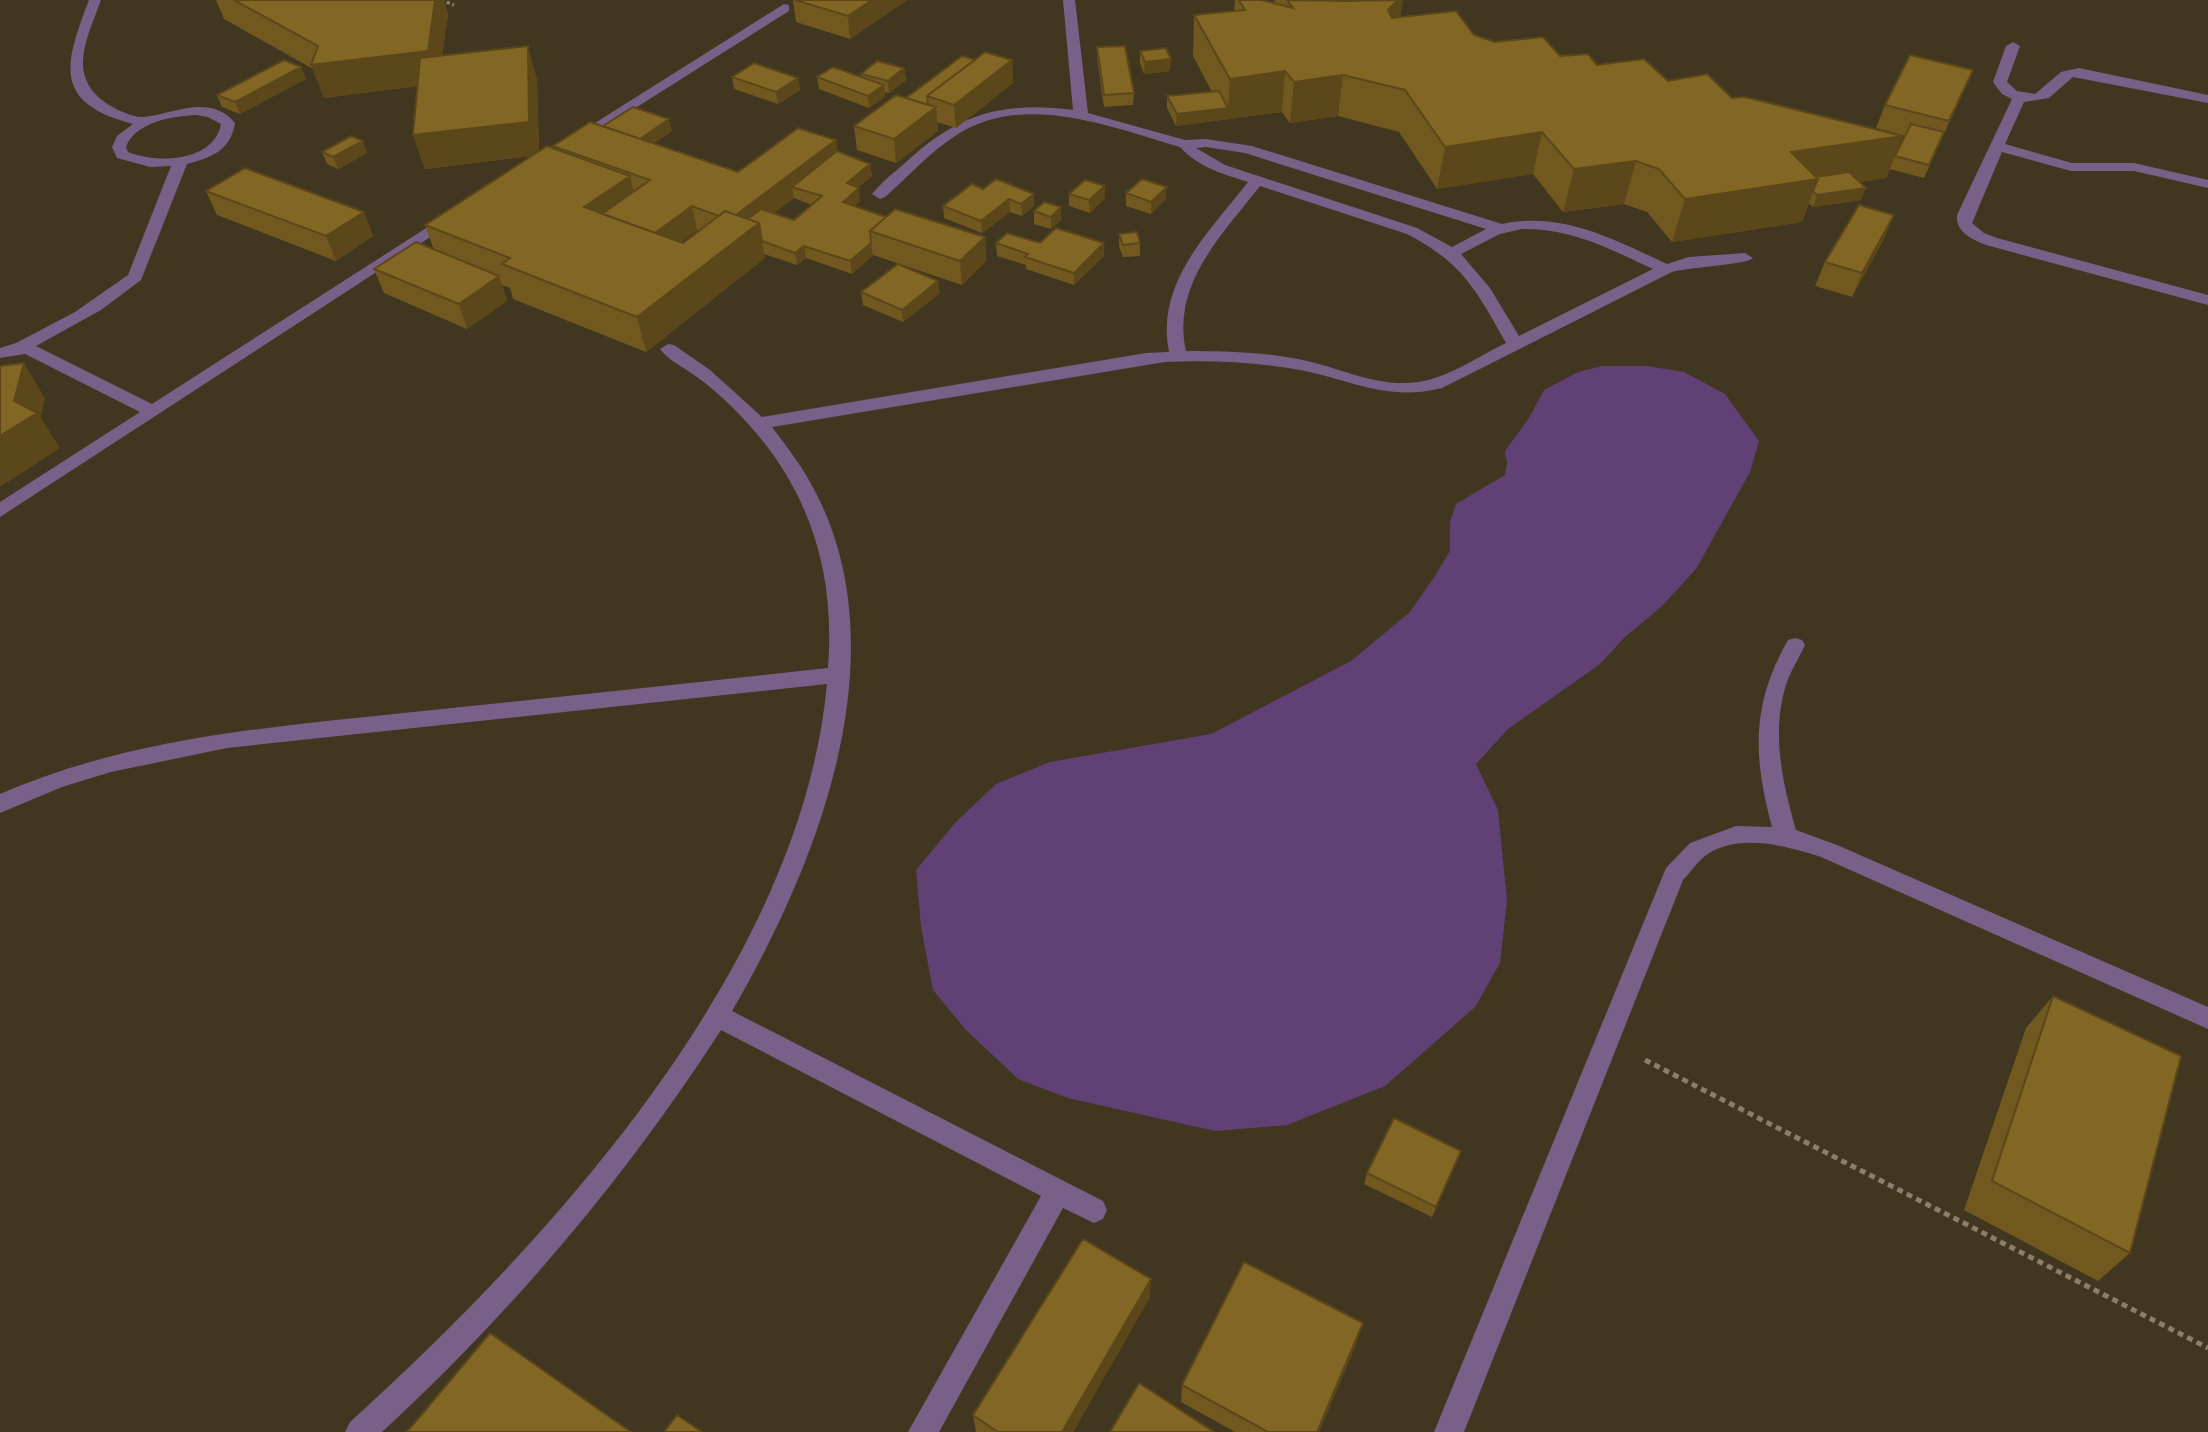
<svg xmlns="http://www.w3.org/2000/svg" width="2208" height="1432" font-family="'Exo 2',sans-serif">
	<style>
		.water { fill: #614175 }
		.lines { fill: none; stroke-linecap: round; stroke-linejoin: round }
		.path-far1 { stroke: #887f6d; stroke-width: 3.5; stroke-dasharray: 3.5 2.5; stroke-linecap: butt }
		.path { stroke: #887f6d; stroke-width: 5; stroke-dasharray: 6 4.5; stroke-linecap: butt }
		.lane { fill: #796088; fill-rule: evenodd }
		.wall { fill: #70581f; fill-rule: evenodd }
		.shaded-wall { fill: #5b4719 }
		.building { fill: #826624; stroke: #5b4719; stroke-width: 2 }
	</style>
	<rect width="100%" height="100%" fill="#413620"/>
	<!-- water -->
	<path class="water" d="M1602 366H1647L1684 372 1725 394 1759 441 1750 472 1696 569 1662 606 1624 638 1600 664 1508 729 1476 764 1498 810 1507 900 1500 963 1475 1007 1385 1086 1287 1125 1215 1131 1068 1098 1018 1079 966 1030 933 990 921 927 916 870 956 822 996 784 1050 762 1211 734 1351 661 1410 612 1435 576 1450 551V522L1456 504 1505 475 1507 463 1505 451 1529 418 1544 390 1578 372Z"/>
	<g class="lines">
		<!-- path-far1 -->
		<path class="path-far1" d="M441 0 454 5"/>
		<!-- path -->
		<path class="path" d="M1645 1060 2208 1348"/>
		<!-- lane -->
		<path class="lane" d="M89 0H101C87 39 65 77 109 105 118 110 133 118 144 117 174 114 210 93 235 123 231 150 211 158 187 164L141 280 101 310 36 346 152 404 445 216 450 214 458 219 0 517V502L140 412 25 354 0 358V348L16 343 75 312 128 275 171 166 150 167 117 158 112 147 117 136 133 124C51 103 65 63 89 0ZM196 115 208 117 221 124C214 162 157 164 128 152L126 147C135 122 173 116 196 115Z
			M1063 0H1075L1088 113 1185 140 1206 139 1252 146 1502 224C1562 211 1613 239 1667 264L1689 257 1745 253 1753 258C1746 265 1688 267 1672 272L1442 388C1386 402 1353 380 1300 370 1256 362 1210 360 1165 362L772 427C788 448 804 469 816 493 900 657 817 865 732 1011L1103 1201 1107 1210 1103 1219 1094 1223 1063 1208 939 1432H908L1041 1196 721 1030C625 1179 512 1312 382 1432H345L350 1422C552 1239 801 966 827 684L227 748 111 772 62 787 0 813V794C131 737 272 727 413 712 551 698 690 683 828 668 836 565 806 479 731 406 720 395 707 384 694 375 683 367 668 360 660 349L668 344 674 345 710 370 762 417 1146 353 1169 352C1155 283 1209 232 1248 182 1223 174 1198 167 1180 147 1110 127 1027 92 958 134 931 151 909 176 885 197L880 199 872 194C881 183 893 173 904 164 957 114 1001 101 1073 110ZM1206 147 1245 153 1486 229 1452 247 1417 228 1225 165 1196 148ZM1260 186 1407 234C1463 263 1476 290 1506 343 1479 356 1448 378 1418 382 1378 388 1341 368 1303 360 1265 352 1225 351 1186 351 1171 284 1222 235 1260 186ZM1522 229C1571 228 1610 249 1653 269L1519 336 1490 288 1461 254 1500 234Z
			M784 4 789 5V11L580 143H570L568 140Z
			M2013 42 2020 46 2007 82 2017 91 2035 94 2061 72 2079 68 2208 95V103L2073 77 2049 98 2024 102 2005 144 2072 163H2134L2208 180V188L2134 171H2071L2002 152 1972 223 1984 233 1997 238 2208 295V305L1986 245C1973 240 1955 232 1957 215L2012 99 2002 94 1993 82 2006 46Z
			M1795 638 1802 640 1805 645C1800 656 1793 667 1788 679 1770 729 1782 781 1796 830L1837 845 2208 1007V1029L1821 857C1787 846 1738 832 1705 856 1697 862 1690 873 1683 880L1464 1432H1434L1666 868 1690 843 1736 826 1772 827C1753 756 1751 705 1788 640Z"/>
	</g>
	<!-- wall -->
	<path class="wall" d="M216 0H444L448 14 442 56 537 79 539 151 554 149 553 146 604 126 672 131 654 143 738 172 837 151 870 164 872 176 857 188 860 201 854 206 886 217 985 237 986 261 962 285 873 255 852 274 806 258 797 265 764 254 765 258 646 352 513 299 510 288 502 285 507 301 467 329 384 293 374 269 434 250 425 225 531 156 425 169 413 135 417 86 324 98 313 69 224 19ZM794 198 812 205 794 220 774 213ZM697 230 699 231 683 243 681 242Z
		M793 0H907L850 39 796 22Z
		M1235 0H1261L1274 3 1275 0H1342L1400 17 1474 35 1495 42 1668 81 1732 98 1895 156 1905 136 1876 128 1885 105 1963 93 1924 178 1890 169 1886 178 1859 182 1861 200 1813 207 1809 203 1802 222 1672 242 1647 212 1624 204 1563 212 1533 174 1437 189 1399 132 1338 116 1290 123 1282 112 1176 126 1167 108V96L1212 92 1193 56 1194 15 1234 11Z
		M1097 47 1134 93 1133 105 1104 107 1097 59Z
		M1140 51 1170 71 1144 74 1140 63Z
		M975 60H1012L1013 83 956 128 937 122 938 131 896 163 857 150 854 126Z
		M904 68 906 80 889 93 885 92V97L869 108 819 89 817 77H861V74Z
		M732 77 798 78 800 90 778 104 734 89Z
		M306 79 240 114 222 107 217 95Z
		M322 152 367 153 338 169 327 164Z
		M983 189 1034 194V206L1022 216 1010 212 982 233 944 218 943 206Z
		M206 191 364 212 373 236 336 261 217 215Z
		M1126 193 1166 199 1151 214 1126 206Z
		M1069 194 1105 198 1090 213 1069 206Z
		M1034 211 1061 220 1051 229 1034 224Z
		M1119 234 1140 243V256L1123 257 1119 246Z
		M1884 239 1852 297 1815 286 1825 262Z
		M996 243H1040L1104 256 1074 285 1026 269V265L997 256Z
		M861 292 940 293 903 322 863 305Z
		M2053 996 2130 1253 2098 1281 1964 1210 2026 1028Z
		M1457 1161 1432 1217 1364 1184 1367 1173Z
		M1150 1297 1073 1432H976L973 1415Z
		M1357 1342 1319 1432H1235L1181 1402 1182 1385Z"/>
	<!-- shaded-wall -->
	<path class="shaded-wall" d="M435 0H444L448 14 438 84 324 98 311 65Z
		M872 0H907L850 39 848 16Z
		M1398 0H1403L1398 34 1388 10Z
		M528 46 537 79 539 155 425 169 413 135Z
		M1171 59 1170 71 1144 74 1145 62Z
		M1012 60 1013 83 956 128 954 105Z
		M301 67 306 79 240 114 235 102Z
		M904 68 906 80 889 93 888 81Z
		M1973 70 1963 93 1939 145 1949 121Z
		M1285 71 1282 112 1176 126 1177 114 1228 108 1230 79Z
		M1343 75 1338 116 1290 123 1294 82Z
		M798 78 800 90 778 104 776 92Z
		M884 85 885 97 869 108 868 96Z
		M936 107 938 131 896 163 894 139Z
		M669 119 672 131 633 158 630 146Z
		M1542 132 1533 174 1437 189 1445 147Z
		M1903 136 1886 178 1814 189 1802 222 1672 242 1685 199 1791 152Z
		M836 140 839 164 792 187 794 198 759 225 765 258 646 352 637 317 730 219Z
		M363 141 367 153 338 169 333 157Z
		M1636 161 1624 204 1563 212 1574 169Z
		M870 164 872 176 848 195 847 183Z
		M630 176 638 210 620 223 584 207Z
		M1105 186V198L1090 213 1089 200Z
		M1167 187 1166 199 1151 214V202Z
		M859 188 860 201 845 215 843 202Z
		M1866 188 1861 200 1813 207 1817 195Z
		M1034 194V206L1022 216 1021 204Z
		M1009 199 1010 212 982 233 981 221Z
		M692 206 697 230 658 259 652 235Z
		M1061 207V220L1051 229V217Z
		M364 212 373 236 336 261 326 236Z
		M1894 215 1884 239 1852 297 1862 273Z
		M985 237 986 261 962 285 960 261Z
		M871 243 873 255 852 274 850 261Z
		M1104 243V256L1074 285V273Z
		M804 246 806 258 797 265 795 253Z
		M499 276 507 301 467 329 459 304Z
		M938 281 940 293 903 322 902 310Z
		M24 363 45 398 41 418 60 448 0 487V436L14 401Z
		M1151 1279 1150 1297 1073 1432H1062Z
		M1363 1323 1357 1342 1319 1432H1317Z"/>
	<!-- building -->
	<path class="building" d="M234 0H435L428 51 311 65 318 46Z
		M795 0H872L848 16Z
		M1239 0H1261L1293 8 1287 0 1346 1 1398 0 1388 10 1392 18 1456 11 1474 35 1495 42 1543 37 1560 56 1588 54 1597 65 1644 59 1668 81 1707 74 1732 98 1745 97 1903 136 1791 152 1818 179 1685 199 1659 169 1636 161 1574 169 1542 132 1445 147 1405 90 1343 75 1294 82 1285 71 1230 79 1194 15 1245 10Z
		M528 46 529 122 413 135 420 58Z
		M1125 46 1134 93 1104 95 1097 47Z
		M1166 48 1171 59 1145 62 1140 51Z
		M985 52 1012 60 954 105 927 96Z
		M1910 55 1973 70 1949 121 1885 105Z
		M962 56 975 60 927 96 928 105 906 98Z
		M284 60 301 67 235 102 217 95Z
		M877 61 904 68 888 81 861 74Z
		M754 63 798 78 776 92 732 77Z
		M833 67 884 85 868 96 817 77Z
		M1219 91 1228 108 1177 114 1167 96Z
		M896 95 936 107 894 139 854 126Z
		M633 107 669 119 640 139 603 126Z
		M590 122 738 172 798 128 836 140 736 215 725 211 719 216 692 206 655 233 602 214 650 180 553 146Z
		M1911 124 1944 132 1929 165 1895 156Z
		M351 136 363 141 333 157 322 152Z
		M547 146 630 176 584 207 683 243 725 211 759 223 637 317 502 264 510 258 425 225Z
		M837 151 870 164 847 183 859 188 843 202 886 217 870 231 871 243 850 261 804 246 795 253 762 241 759 223 748 219 761 209 794 220 822 196 792 187Z
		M245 168 364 212 326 236 206 191Z
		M1849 172 1866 188 1817 195 1813 191 1818 179 1816 177Z
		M996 179 1034 194 1021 204 1009 199 981 221 943 206 972 184 983 189Z
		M1142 179 1167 187 1151 202 1126 193Z
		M1085 180 1105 186 1089 200 1069 194Z
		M1044 202 1061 207 1051 217 1034 211Z
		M1859 205 1894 215 1862 273 1825 262Z
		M895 209 985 237 960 261 870 231Z
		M1056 228 1104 243 1074 273 1025 257 1028 254 996 243 1007 233 1040 243Z
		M1137 232 1140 243 1123 245 1119 234Z
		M416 242 499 276 459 304 374 269Z
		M898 264 938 281 902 310 861 292Z
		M24 363 14 401 37 413 0 436V366Z
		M2053 996 2181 1056 2130 1253 1992 1181Z
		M1394 1118 1461 1151 1436 1207 1367 1173Z
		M1083 1239 1151 1279 1062 1432H998L973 1415Z
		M1244 1262 1363 1323 1317 1432H1268L1182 1385Z
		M490 1333 631 1432H407Z
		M1139 1383 1214 1432H1110Z
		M677 1415 702 1432H664Z"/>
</svg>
